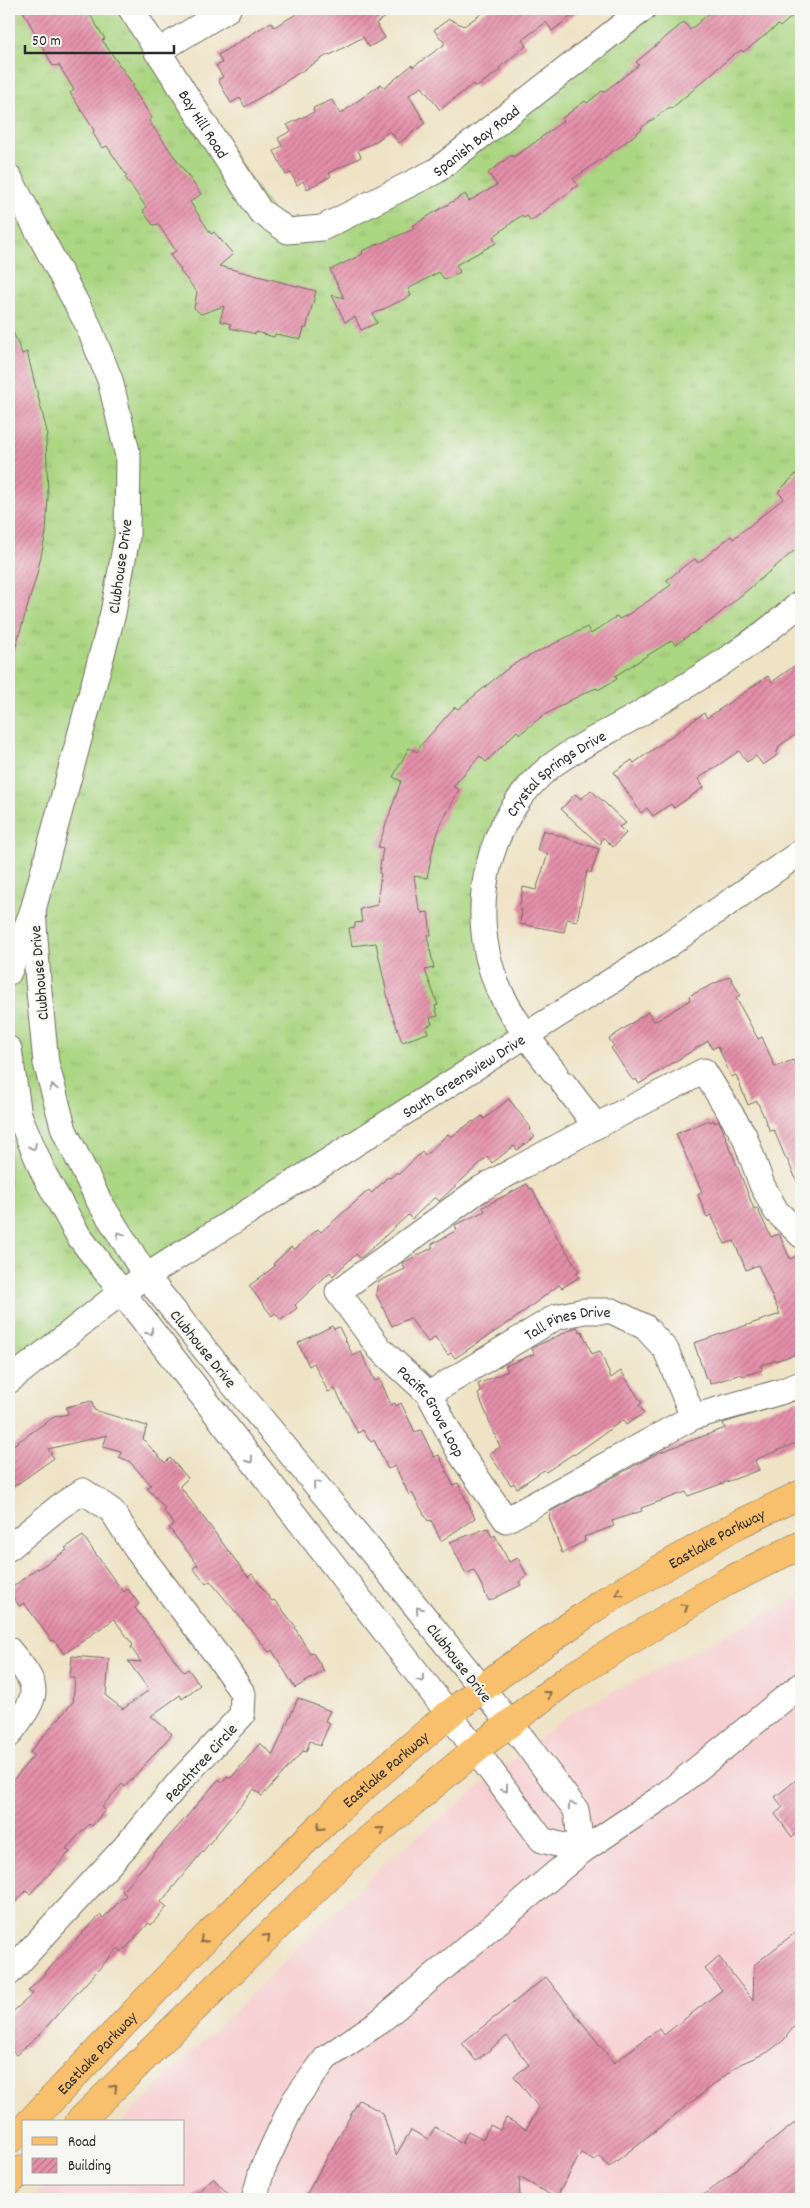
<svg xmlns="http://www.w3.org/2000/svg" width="810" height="2208" font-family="Dekko,sans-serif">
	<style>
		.built { fill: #f7cfd1 }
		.grass { fill: url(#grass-tufts); stroke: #6b8056 }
		.building { fill: url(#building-hatch) }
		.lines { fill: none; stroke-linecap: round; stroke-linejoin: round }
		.minor-casing { stroke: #706b61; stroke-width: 27 }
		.major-casing { stroke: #706b61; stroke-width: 29 }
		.minor { stroke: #fff; stroke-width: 25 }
		.major { stroke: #f8bf6c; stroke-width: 28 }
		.oneway { stroke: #a0a0a0 }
		.oneway2 { stroke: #876e48 }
		.labels { text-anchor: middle; stroke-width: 4; stroke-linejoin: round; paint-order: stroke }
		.street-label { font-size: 16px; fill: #2b2b2b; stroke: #f6f6f2 }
	</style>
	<defs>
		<pattern id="grass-tufts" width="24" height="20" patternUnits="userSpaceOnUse" patternTransform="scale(1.25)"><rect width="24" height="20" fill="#abd682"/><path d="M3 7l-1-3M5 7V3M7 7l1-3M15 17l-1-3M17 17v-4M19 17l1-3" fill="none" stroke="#93b870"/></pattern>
		<pattern id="building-hatch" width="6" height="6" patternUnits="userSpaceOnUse" patternTransform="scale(1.25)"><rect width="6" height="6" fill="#e58faa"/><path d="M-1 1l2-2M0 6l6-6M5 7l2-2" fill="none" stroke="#ba758b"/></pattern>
	</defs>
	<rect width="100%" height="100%" fill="#f6f6f2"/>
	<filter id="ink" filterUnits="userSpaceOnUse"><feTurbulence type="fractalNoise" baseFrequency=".02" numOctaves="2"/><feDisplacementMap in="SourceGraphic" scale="10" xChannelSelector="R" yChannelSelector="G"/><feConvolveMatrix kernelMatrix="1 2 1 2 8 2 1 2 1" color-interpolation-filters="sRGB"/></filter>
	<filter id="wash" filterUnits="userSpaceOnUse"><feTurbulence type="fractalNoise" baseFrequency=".0096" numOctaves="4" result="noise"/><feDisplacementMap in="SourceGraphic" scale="20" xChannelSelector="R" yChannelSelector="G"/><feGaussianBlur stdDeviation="1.12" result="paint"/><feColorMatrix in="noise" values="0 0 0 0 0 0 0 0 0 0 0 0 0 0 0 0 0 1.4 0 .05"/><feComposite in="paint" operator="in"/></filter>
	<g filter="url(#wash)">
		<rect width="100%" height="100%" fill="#efe3c6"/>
		<!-- built -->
		<path class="built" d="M801 1596V2199H30L49 2184H184V2122H121L385 1863 568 1715Z"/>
		<!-- grass -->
		<path class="grass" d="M9 9H135L275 215 309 223 415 176 638 9H801V591L746 634 508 800 484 943 529 1022 9 1381Z"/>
		<g id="blocks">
			<!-- building -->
			<path class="building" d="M22 9H82L85 15 89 13 105 39 102 40 134 86 132 87 152 118 149 121 201 194 190 202 211 234 214 232 233 254 219 266 316 291 306 329 304 328 301 339 275 334 274 337 256 332V334L230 328 231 324 220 321 224 306 201 314 194 308 197 292 180 271 181 270 170 255 176 251 158 224 153 225 143 211 146 207 125 177 127 176 107 146 102 148 93 133 94 130 70 93 74 90 59 65 53 66Z
				M305 9H399L376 23 385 38 369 47 363 37 330 55 329 54 245 107 240 98 231 103 218 80 223 77 216 66 222 63 218 55 271 22 274 27Z
				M488 9H581L552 31 546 22 522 40 526 46 499 68 500 70 476 88 473 84 440 110 422 87 409 95 425 123 399 143 390 131 375 142 358 150 361 157 329 173 331 176 307 189 303 181 297 185 291 173 286 175 274 151 282 146 278 138 291 131 287 125 314 112 313 108 332 100 340 114 381 84 384 88 412 65 413 67 444 45V42L434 30 449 19 464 26Z
				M714 9H801L780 27 778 25 750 47 743 52 741 50 733 55 671 109 670 107 641 128 642 129 622 145 573 179 578 185 531 221 527 216 524 218 522 215 493 237 496 243 456 265 460 272 445 280 439 272 408 289 411 296 373 314 377 323 361 330 355 317 345 322 332 295 344 298 330 270 363 254 362 251 414 229 412 226 465 194 469 201 497 185 488 173 512 155 513 157 530 146 563 121 561 119 585 101 587 103 602 91 604 92 639 65 636 62 684 22 690 30Z
				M9 322 22 354 27 352 48 436H46L48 497 46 533 37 574 13 656 9 655Z
				M801 469V545L713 619 675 645 672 640 615 676 617 679 598 690 597 688 591 690 571 700 541 717 520 734 517 731 486 762 480 756 453 786 459 790 442 822 434 843 427 878 414 876 419 908 422 913 428 912 431 935H427L434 968 425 970 438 1005 435 1006 438 1016 430 1018 432 1024 426 1027 428 1033 402 1042 390 1008 376 943 352 946 349 928 355 927V923L362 922 360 909 377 905 381 874 379 873 383 848 378 847 401 781 393 777 409 748 417 752 421 745 455 707 458 709 512 665 587 627 591 634 617 616 619 619 629 614 671 585 667 580 687 564 695 559 698 563 731 536 733 539 784 498 778 492Z
				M801 661V731L779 746 776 756 763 765 756 756 747 762 739 751 698 779 704 787 674 808 671 804 653 816 647 808 641 813 614 772 632 760 634 763 704 713 707 718 768 676 772 682Z
				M591 790 626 823 619 827 626 833 613 847 603 837 600 845 561 809 575 794 581 799Z
				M543 830 599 849 591 873 587 871 577 921 567 919 564 932 520 924 522 910 519 909 523 887 536 890 548 854 537 850Z
				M730 976 740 995 736 998 758 1039 762 1037 775 1067 793 1060 801 1079V1190L787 1159H786L774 1130 770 1131 757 1101 748 1105 736 1075 731 1077 718 1046 712 1049 708 1041 639 1084 636 1079 634 1081 631 1078 611 1048 614 1046 609 1039 648 1012 654 1021 658 1020 690 1000 689 996Z
				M509 1099 531 1128 529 1130 535 1137 517 1150 514 1146 492 1163 487 1157 439 1201 435 1197 412 1219 408 1215 363 1256 360 1258 356 1254 333 1276 330 1272 295 1305 297 1308 281 1320 275 1313 272 1316 249 1286 275 1266 273 1264 291 1247 294 1250 318 1229 321 1232 369 1190 372 1193 388 1177 390 1178 397 1172 399 1174 422 1152 425 1156 448 1134 451 1137 473 1121 474 1122 482 1116 484 1119Z
				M709 1120 710 1122 714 1120V1123L718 1121 721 1125 754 1209 757 1208 771 1237 779 1234 790 1259 796 1256 801 1266V1353L761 1365 762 1370 743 1376 741 1374 710 1384 709 1378 706 1379 694 1343 780 1314 758 1265 746 1270 734 1241 725 1244 711 1215 707 1217 698 1195 702 1192 676 1134Z
				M527 1184 530 1189 532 1188 556 1235 579 1271 576 1273 579 1277 562 1288 559 1285 514 1319 455 1358 451 1353 448 1355 435 1337 428 1342 410 1318 392 1326 376 1294 378 1282 405 1269 402 1263 432 1248V1244L457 1230 455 1225 485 1211 483 1207Z
				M332 1326 334 1329 339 1327 353 1356 361 1352 375 1381 380 1379 391 1405 395 1403 396 1406 401 1403 415 1432 421 1430 434 1457 439 1455 453 1485 458 1483 475 1518 441 1541 431 1520 428 1521 412 1493 409 1495 395 1466 388 1469 374 1440 371 1442 363 1430 358 1433 335 1389 328 1392 314 1363 309 1366 298 1343Z
				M577 1327 580 1332 582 1331 592 1354 600 1351 611 1378 621 1371 642 1403 639 1405 644 1413 626 1425 623 1420 574 1455 573 1454 546 1472 544 1470 517 1488 514 1483 511 1485 489 1454 500 1447 478 1394 481 1392 478 1384 508 1371 505 1366 534 1354 532 1348 538 1345Z
				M801 1399V1441L757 1459 755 1461 759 1470 688 1496 686 1492 641 1508 642 1511 612 1521 614 1526 584 1537 585 1541 562 1553 549 1517 551 1511 658 1453 725 1428 723 1423Z
				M92 1401 94 1410 147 1426 143 1439 165 1463 170 1458 188 1478 180 1486 248 1577 252 1574 272 1601 274 1600 282 1609 296 1627 295 1628 310 1654 313 1653 324 1671 295 1688 272 1650 269 1652 210 1581 206 1584 193 1568 198 1565 169 1528 174 1524 163 1510 165 1508 147 1488 151 1485 129 1461 119 1457 121 1452 103 1447 107 1435 48 1449 54 1458 9 1490V1448L54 1417 68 1414 66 1407Z
				M488 1528 492 1537 495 1535 509 1562 518 1558 527 1576 519 1582 521 1585 489 1601 474 1570 466 1574 450 1542Z
				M83 1536 112 1577 124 1592 128 1589 139 1604 135 1608 184 1672 188 1669 200 1685 182 1699 180 1695 151 1716 172 1734 125 1787 122 1784 102 1807 105 1810 92 1826 89 1824 66 1849 70 1852 30 1894 26 1891 9 1909V1785L34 1755 30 1752 73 1702 75 1678 70 1677 72 1656 109 1659 106 1696 123 1709 149 1690 128 1661 141 1662 131 1647 133 1645 114 1619 64 1654 54 1640 52 1641 24 1603 19 1606 9 1590 37 1568 38 1569 67 1550 65 1548Z
				M298 1698 330 1711 325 1721 330 1723 320 1746 310 1741 306 1752 303 1751 262 1796 254 1789 161 1902 167 1907 151 1925 149 1923 122 1952 118 1948 36 2038 16 2055 9 2047V2015L33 1994 28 1991 100 1915 103 1918 126 1895 122 1891 219 1779 222 1782 227 1776 231 1778 260 1743 273 1755Z
				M801 1776V1830L792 1837 775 1814 783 1807 775 1797Z
				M801 1928V2016L784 2040 768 2052 740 2064 609 2167 600 2156 594 2160 581 2153 556 2198 519 2177 520 2199H304L359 2100 383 2113 396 2155 411 2130 428 2139 435 2127 462 2143 468 2131 483 2139 490 2125 500 2130 506 2118 526 2129 539 2108 514 2076 529 2065 507 2036 476 2061 462 2043 546 1977 614 2063 659 2028 664 2035 722 1990 705 1969 719 1957 753 2001 754 1965Z
				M801 2118V2199H698L724 2179Z
				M213 2178 233 2199H191Z"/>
		</g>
	</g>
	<g filter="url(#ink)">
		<use href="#blocks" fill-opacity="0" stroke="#706b61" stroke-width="1"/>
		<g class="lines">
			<defs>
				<g id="minor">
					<path id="s1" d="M131 9 260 211 288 231 322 228 436 171 643 9"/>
					<path d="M157 52 228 9"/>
					<path d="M9 177 88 325 110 380 128 456 127 537 113 613 33 910 9 972"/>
					<path d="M9 1049 19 1115 44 1174 78 1235 100 1264 449 1714 542 1840 582 1851 576 1810 525 1742 385 1568 226 1376 146 1276 99 1201 64 1130 46 1063 38 981 33 910"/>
					<path id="s2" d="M555 1073C533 1045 511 1017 497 985 466 909 487 817 551 766 576 747 609 732 636 716 694 682 750 647 801 603"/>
					<path d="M564 1084 596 1126"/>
					<path id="s3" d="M801 1235 776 1211 762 1185 744 1135 704 1071 596 1126 480 1189 338 1292 380 1349 429 1394 460 1453 506 1520 693 1417 780 1392 801 1384"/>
					<path id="s4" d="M9 1381 120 1293 668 945 801 852"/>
					<path id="s5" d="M429 1394 556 1317 584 1311H612L645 1327 666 1350 693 1417"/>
					<path d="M9 1548 59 1507 83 1491 112 1511 137 1550 220 1659 243 1694 242 1715 180 1781 126 1846 9 1973"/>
					<path d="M9 1650C43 1690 39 1694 9 1735"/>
					<path d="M254 2199 262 2170 294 2101 326 2058 379 2022 582 1851 665 1795 801 1685"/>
				</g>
				<g id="major">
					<path id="s6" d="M30 2122 210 1933 338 1809 449 1714 502 1673 608 1599 737 1525 801 1494"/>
					<path d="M79 2122 350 1855 475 1750 569 1678 726 1582 801 1545"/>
					<path d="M9 2140 24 2128"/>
					<path d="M9 2182 24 2169"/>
				</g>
			</defs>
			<!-- minor casing -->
			<use href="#minor" class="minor-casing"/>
			<!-- major casing -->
			<use href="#major" class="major-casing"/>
			<!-- minor -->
			<use href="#minor" class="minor"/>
			<!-- major -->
			<use href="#major" class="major"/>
		</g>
		<!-- one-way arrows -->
		<defs><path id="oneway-chevron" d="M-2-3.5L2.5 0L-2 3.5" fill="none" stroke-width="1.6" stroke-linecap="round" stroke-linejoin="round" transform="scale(1.25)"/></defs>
		<g class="oneway">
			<use href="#oneway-chevron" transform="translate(53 1088) rotate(-105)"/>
			<use href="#oneway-chevron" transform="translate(33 1147) rotate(68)"/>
			<use href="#oneway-chevron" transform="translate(120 1235) rotate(-122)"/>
			<use href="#oneway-chevron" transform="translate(150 1332) rotate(52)"/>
			<use href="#oneway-chevron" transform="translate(250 1460) rotate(52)"/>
			<use href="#oneway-chevron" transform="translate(316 1484) rotate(-130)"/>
			<use href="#oneway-chevron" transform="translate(419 1610) rotate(-129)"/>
			<use href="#oneway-chevron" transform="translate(421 1679) rotate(52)"/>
			<use href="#oneway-chevron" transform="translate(505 1789) rotate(54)"/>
			<use href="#oneway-chevron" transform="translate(571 1805) rotate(-125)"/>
		</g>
		<g class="oneway2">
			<use href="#oneway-chevron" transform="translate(619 1593) rotate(150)"/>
			<use href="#oneway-chevron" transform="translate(685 1607) rotate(-32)"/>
			<use href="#oneway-chevron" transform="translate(548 1694) rotate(-37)"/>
			<use href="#oneway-chevron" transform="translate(320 1827) rotate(136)"/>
			<use href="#oneway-chevron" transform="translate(381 1830) rotate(-40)"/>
			<use href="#oneway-chevron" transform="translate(267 1937) rotate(-45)"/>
			<use href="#oneway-chevron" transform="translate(203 1940) rotate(134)"/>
			<use href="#oneway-chevron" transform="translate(114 2088) rotate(-45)"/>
		</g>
	</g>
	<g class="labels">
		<!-- street labels -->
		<g class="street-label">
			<text dy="6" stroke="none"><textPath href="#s1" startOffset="136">Bay Hill Road</textPath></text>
			<text dy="6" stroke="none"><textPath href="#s1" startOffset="486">Spanish Bay Road</textPath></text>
			<text transform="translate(119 566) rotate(-82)" y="6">Clubhouse Drive</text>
			<text dy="6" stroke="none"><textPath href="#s2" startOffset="346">Crystal Springs Drive</textPath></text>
			<text transform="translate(38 973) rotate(-95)" y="6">Clubhouse Drive</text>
			<text dy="6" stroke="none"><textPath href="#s4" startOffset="548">South Greensview Drive</textPath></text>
			<text dy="6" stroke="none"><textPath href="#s5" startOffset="158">Tall Pines Drive</textPath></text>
			<text transform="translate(204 1348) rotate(51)" y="6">Clubhouse Drive</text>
			<text dy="6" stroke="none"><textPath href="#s3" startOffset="774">Pacific Grove Loop</textPath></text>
			<text dy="6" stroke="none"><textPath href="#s6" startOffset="906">Eastlake Parkway</textPath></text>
			<text transform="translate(460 1662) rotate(52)" y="6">Clubhouse Drive</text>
			<text transform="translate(200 1762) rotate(-48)" y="6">Peachtree Circle</text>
			<text dy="6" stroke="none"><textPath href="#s6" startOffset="501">Eastlake Parkway</textPath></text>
			<text dy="6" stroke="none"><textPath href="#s6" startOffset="96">Eastlake Parkway</textPath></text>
		</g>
	</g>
	<!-- margin -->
	<rect width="810" height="2208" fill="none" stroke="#f6f6f2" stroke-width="30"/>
	<!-- legend -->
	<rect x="22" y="2120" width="162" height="65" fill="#f6f6f2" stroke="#a5a5a2"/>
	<rect x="32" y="2137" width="25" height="8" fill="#f8bf6c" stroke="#a5a5a2"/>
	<text x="68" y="2146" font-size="15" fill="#2b2b2b">Road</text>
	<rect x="32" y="2158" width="25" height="15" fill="url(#building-hatch)" stroke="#a5a5a2"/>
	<text x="68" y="2170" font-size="15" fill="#2b2b2b">Building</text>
	<!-- scale -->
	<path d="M25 45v8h149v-8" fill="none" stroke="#2b2b2b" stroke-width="2.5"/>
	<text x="32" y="45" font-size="15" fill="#2b2b2b" stroke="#f6f6f2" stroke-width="4" paint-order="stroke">50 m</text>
</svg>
